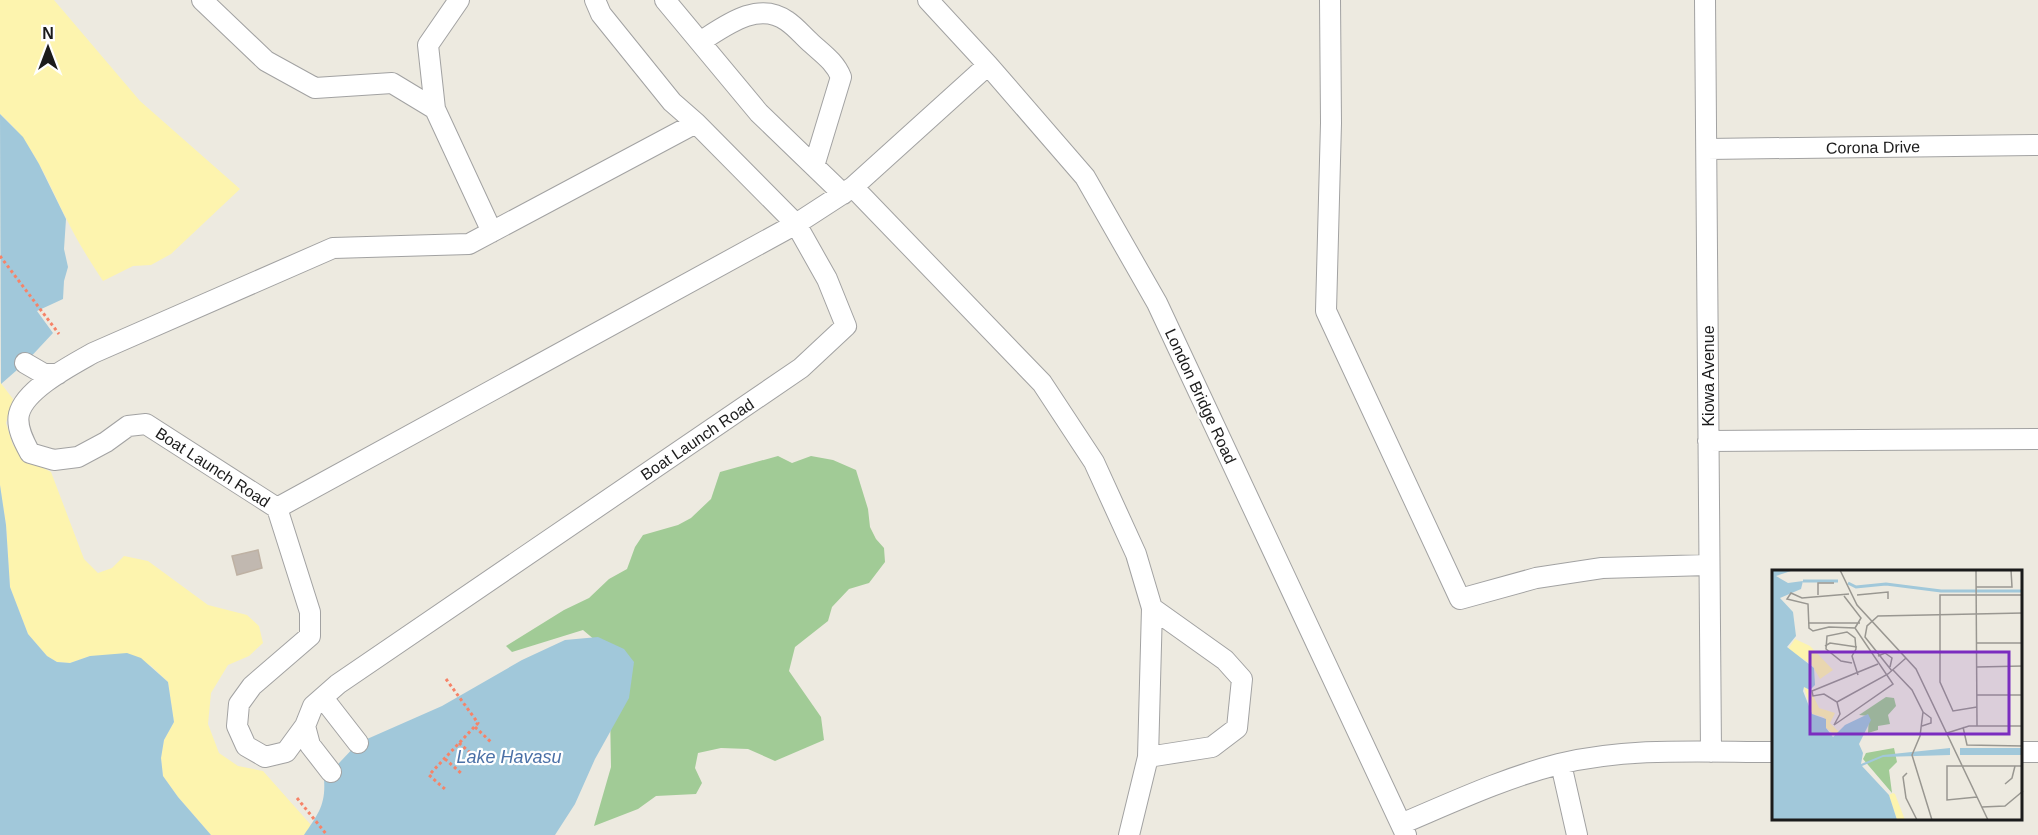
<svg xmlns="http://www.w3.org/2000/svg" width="2038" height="835" font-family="Arial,sans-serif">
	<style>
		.forest { fill: #a1cb96 }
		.sand { fill: #fdf4ae }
		.water { fill: #a1c8da }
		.building { fill: #c1b8b0; stroke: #beb1a3; stroke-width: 1.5 }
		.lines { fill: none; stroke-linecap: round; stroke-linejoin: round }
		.minor-casing { stroke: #a2a2a2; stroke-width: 22 }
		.path { stroke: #f68368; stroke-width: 3; stroke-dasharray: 3 3; stroke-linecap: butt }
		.minor { stroke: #fff; stroke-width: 20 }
		.labels { text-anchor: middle; stroke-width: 4.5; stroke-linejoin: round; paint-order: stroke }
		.street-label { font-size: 16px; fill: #1b1b1b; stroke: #fff }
		.water-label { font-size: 18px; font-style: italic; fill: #4b71a7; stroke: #fff }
		.inset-river { fill: none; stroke: #a1c8da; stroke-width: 3 }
		.inset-road { fill: none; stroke: #999791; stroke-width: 1.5 }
		.view { fill: #7b2cbf; fill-opacity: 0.15; stroke: #7b2cbf; stroke-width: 3 }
		.inset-edge { fill: none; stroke: #1b1b1b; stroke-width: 3 }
	</style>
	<rect width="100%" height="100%" fill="#edeae0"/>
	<!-- forest -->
	<path class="forest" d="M778 456 792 463 811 456 833 460 856 470 868 509 870 527 876 539 884 548 885 562 869 583 849 589 832 607 828 621 795 647 789 671 821 717 824 740 775 761 748 749 721 748 698 753 695 768 702 783 696 794 656 796 638 809 594 826 611 767 609 652 583 630 512 652 506 646 564 610 589 598 609 579 627 569 635 547 643 535 678 525 691 518 711 499 720 472Z"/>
	<!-- sand -->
	<path class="sand" d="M0 0H54L140 101 240 189 171 254 151 265 133 266 103 281C89 260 76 239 65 216 47 180 32 141 0 114Z
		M0 382 13 399 6 423 13 445 28 460 51 472 84 559 98 573 112 568 124 556 148 561 208 605 247 615 259 626 263 643 249 656 228 665 211 693 208 724 219 753 238 766 263 771 311 825 304 835H211L178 797 163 776 161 758 164 740 174 722 168 682 150 665 90 656 70 663 57 662 47 656 28 634 10 587 6 525 0 485Z"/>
	<!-- water -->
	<path class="water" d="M0 114 23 137 39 164 66 219 64 249 68 267 64 281 63 299 37 311 53 333 25 363 1 384Z
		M0 485 6 525 10 587 28 634 47 656 57 662 70 663 90 656 127 653 141 658 168 682 174 722 164 740 161 758 163 776 178 797 211 835H0Z
		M598 637 624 649 634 662 629 698 595 759 575 804 555 835H304C318 814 326 805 324 779L358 743 442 706 522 660 565 640Z"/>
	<!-- building -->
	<path class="building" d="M258 550 262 568 237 575 232 556Z"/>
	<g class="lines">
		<defs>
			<path id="minor" d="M202 0 266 61 315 88 392 83 435 109
				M459 0 428 45 435 109 492 232
				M595 0 601 14 672 102 696 123 796 224 827 279 846 326 801 368 338 684 313 706 305 726 286 752 265 757 246 746 237 726 239 704 252 686 310 636V612L277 508 146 424 128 426 106 442 78 457 54 460 30 453C24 442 16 427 19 414 25 389 72 365 93 353L333 248 469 244 696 123
				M665 0 759 113 843 194
				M928 0 988 65 1085 177 1157 303 1406 835
				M1330 0 1331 123 1326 311 1460 599 1536 578 1602 568 1708 565
				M1705 0 1711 752
				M700 42C725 26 758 0 787 21 796 27 803 36 811 43 823 54 835 62 841 77L814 166
				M1707 149 2038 145
				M853 187 1042 383 1094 462 1136 554 1152 608 1148 757 1129 835
				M25 363 44 374H58
				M1708 441 2038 439
				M277 508 796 224 853 187 988 65
				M323 698 358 743
				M305 726 310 745 331 772
				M2022 752H2038
				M1148 757 1212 747 1237 728 1242 679 1225 660 1152 608
				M1561 764 1577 835
				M1401 824C1453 802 1504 778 1559 764 1629 747 1703 752 1774 752"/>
		</defs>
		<!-- minor casing -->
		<use href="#minor" class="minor-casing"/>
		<!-- path -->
		<path class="path" d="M0 256 59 334
			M446 679 478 723 429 775 446 790
			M475 727 492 743
			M459 743 477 759
			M445 759 462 774
			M297 798 327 835"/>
		<!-- minor -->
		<use href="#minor" class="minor"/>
	</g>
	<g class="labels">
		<!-- street labels -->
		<g class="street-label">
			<text transform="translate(1873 147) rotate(-1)" y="6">Corona Drive</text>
			<text transform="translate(1708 376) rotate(-90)" y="6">Kiowa Avenue</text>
			<text transform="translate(1201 396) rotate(65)" y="6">London Bridge Road</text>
			<text transform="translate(697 439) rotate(-34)" y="6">Boat Launch Road</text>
			<text transform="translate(213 467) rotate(33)" y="6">Boat Launch Road</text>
		</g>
		<!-- water labels -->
		<g class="water-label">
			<text x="509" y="763">Lake Havasu</text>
		</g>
	</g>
	<!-- overview -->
	<g transform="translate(1772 570)">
		<rect width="250" height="250" fill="#edeae0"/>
		<path d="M114 127 122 128 124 136 116 145 118 154 106 156V160L96 163 97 146 87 145ZM122 178 125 192 117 200 120 223 91 189 94 183Z" fill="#a1cb96"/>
		<path d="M23 69 38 76 61 100 48 109 40 95 16 79ZM32 117 39 121 47 138 63 143 58 153 68 163 66 167 54 158 52 147 40 144ZM121 223 123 224 133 250H125L117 225Z" fill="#fdf4ae"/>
		<path d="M0 0H22L4 6 16 13 31 11 29 19 8 28 21 42 24 66 15 77 42 98 43 115 38 120 32 117 31 121 40 144 54 149V158L61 167 73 155 96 144 99 150 87 174 91 183 89 194 111 185 178 178V185L111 187 90 196 117 225 125 250H0ZM188 178H250V185H188Z" fill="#a1c8da"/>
		<path class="inset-river" d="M31 11H66M76 13 84 17 114 14 169 21H251"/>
		<path class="inset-road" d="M68 0 85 35 144 99 216 250M204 0 205 156M204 17H240L239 0M77 24 30 28 19 23 15 29 36 34 37 58 41 61 57 57 83 58 121 114 62 155 68 144 65 132 52 124 41 126 40 121 106 94M46 25V13H62M85 25 116 22V29M72 26 89 48 83 58M36 53H88M205 73H251M53 76 58 73 85 77M106 86 113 83 120 88 118 97M80 93 69 91 54 79 55 66 75 62 83 68 84 79 80 86 86 105M205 97 251 96M121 100 140 120 151 142 148 166 140 185 160 250M120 101 93 67 95 56 106 46 251 43M205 125H251M65 132 116 104 134 88M205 137 181 141 168 112V25H251M150 156 159 153V148L151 142M191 157 195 175 251 176M175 163 197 156H251M135 203 131 207 134 228 145 250M233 214 240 208 243 196M205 227 175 230V196H251M210 237 233 236 251 221"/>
		<path class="view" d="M38 82H237V164H38Z"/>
		<rect width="250" height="250" class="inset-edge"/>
	</g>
	<!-- north arrow -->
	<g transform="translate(48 48)" stroke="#ffffff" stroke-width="4.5" paint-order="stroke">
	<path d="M0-4.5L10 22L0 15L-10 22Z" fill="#1b1b1b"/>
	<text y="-9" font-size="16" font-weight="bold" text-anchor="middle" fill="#1b1b1b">N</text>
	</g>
</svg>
